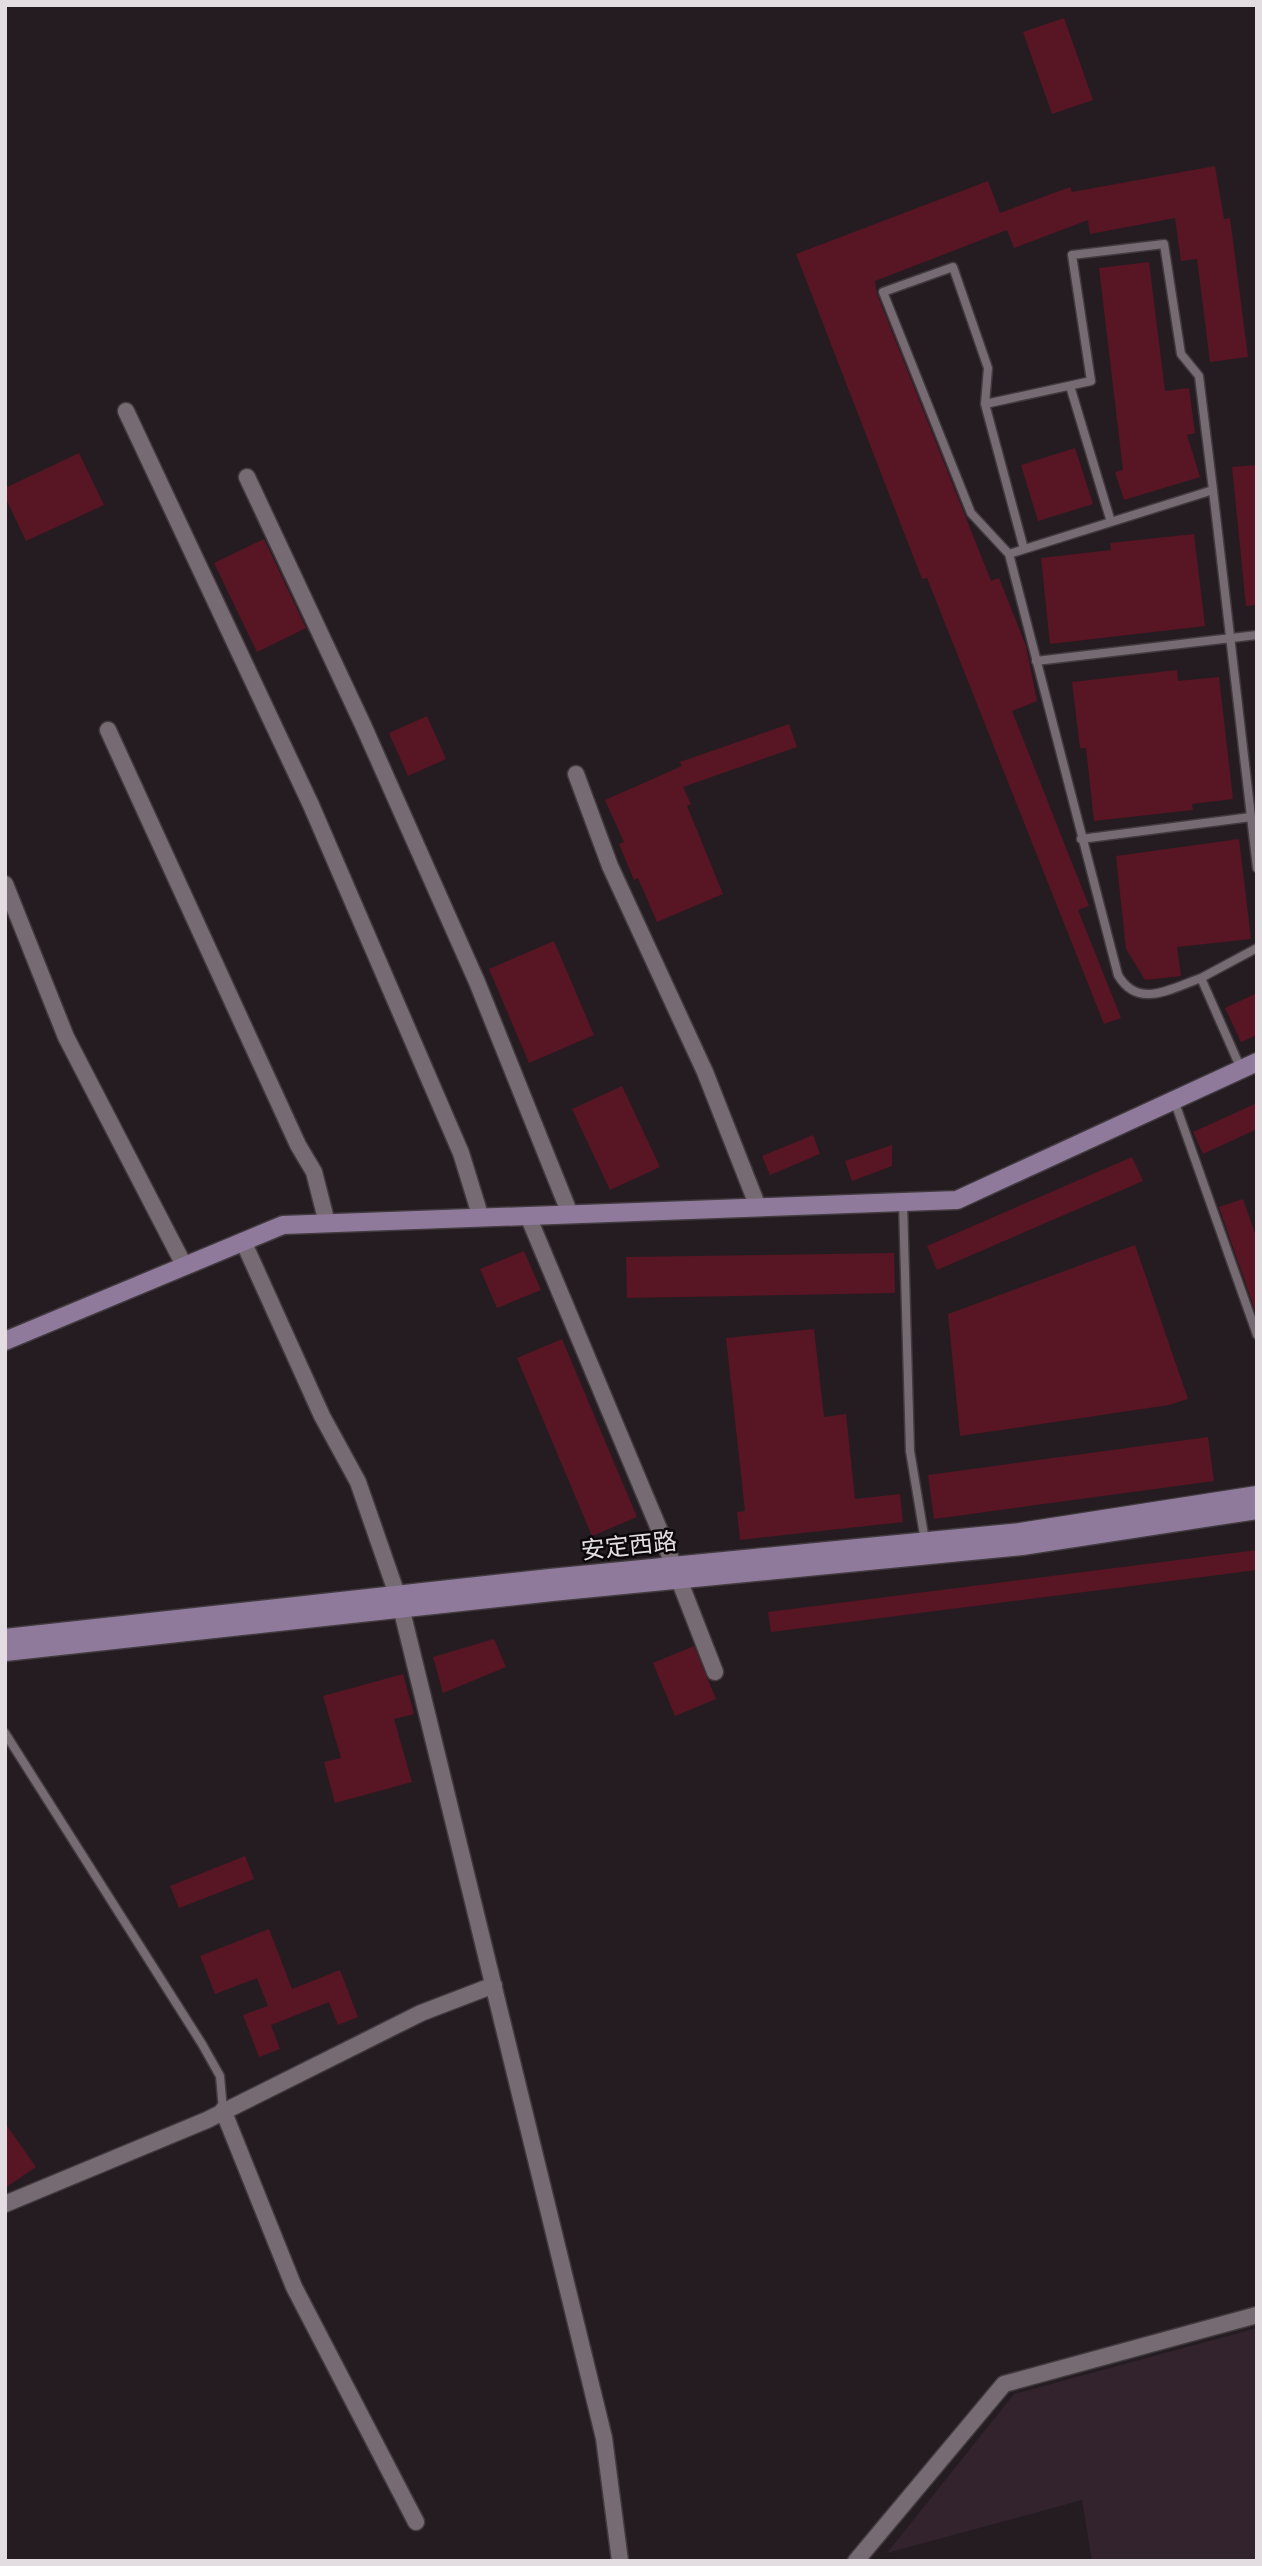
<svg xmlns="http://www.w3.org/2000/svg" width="1262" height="2566" font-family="Mulish,'Noto Sans SC',sans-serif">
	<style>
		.built { fill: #32232d }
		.building { fill: #581523 }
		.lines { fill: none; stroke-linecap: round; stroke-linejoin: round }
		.lane-casing { stroke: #413a3e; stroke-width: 11 }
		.street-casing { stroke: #413a3e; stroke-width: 19 }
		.secondary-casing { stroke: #413a3e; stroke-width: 21 }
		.lane { stroke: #766b72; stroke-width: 8 }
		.street { stroke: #766b72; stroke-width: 16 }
		.secondary { stroke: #8f7a9c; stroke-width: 18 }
		.labels { text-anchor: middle; stroke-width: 5; stroke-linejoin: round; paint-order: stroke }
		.street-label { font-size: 24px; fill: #e3dde1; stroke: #0c080a }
	</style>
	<rect width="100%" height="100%" fill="#251c22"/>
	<!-- built -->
	<path class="built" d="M1257 2328V2561H1092L1082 2500 887 2553 1014 2394Z"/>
	<!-- building -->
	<path class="building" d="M1064 18 1093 100 1052 114 1023 32Z
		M1215 166 1224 219 1230 218 1248 357 1210 362 1197 259 1181 261 1175 218 1090 234 1088 220 1014 248 1007 230 875 281 877 294 991 581 999 578 1026 646 1037 701 1012 711 1089 906 1078 910 1121 1018 1104 1024 927 578 922 579 796 254 988 181 1000 213 1070 187 1072 192Z
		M1149 262 1165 391 1189 388 1195 433 1187 435 1200 477 1124 500 1115 472 1123 470 1099 268Z
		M1075 448 1093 504 1038 521 1021 465Z
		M79 453 104 505 26 541 5 497V488Z
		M1257 465V605L1246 606 1232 467Z
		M1194 534 1205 626 1050 644 1041 558 1111 550 1110 543Z
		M264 539 306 628 257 652 214 563Z
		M1177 670 1178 681 1219 677 1233 799 1192 804 1193 810 1094 821 1086 748H1080L1072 682Z
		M427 716 446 759 408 776 389 733Z
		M789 724 797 747 683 787 691 804 687 806 723 894 657 922 638 878 634 880 619 844 624 842 605 800 682 766 680 762Z
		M1239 839 1251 939 1177 947 1181 976 1145 980 1126 949 1116 856Z
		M554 941 594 1035 529 1063 489 969Z
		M1257 993V1035L1241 1042 1225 1008Z
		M622 1086 660 1167 610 1190 572 1109Z
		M1257 1103V1129L1203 1154 1193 1132Z
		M813 1135 820 1154 770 1175 762 1156Z
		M892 1145V1166L852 1181 845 1161Z
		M1132 1157 1143 1181 937 1270 927 1246Z
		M1243 1199 1257 1239 1256 1313 1219 1207Z
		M1135 1245 1188 1399 1169 1405 960 1436 948 1314Z
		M524 1251 541 1290 497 1308 480 1269Z
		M894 1253 895 1293 627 1298 626 1257Z
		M814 1329 824 1417 846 1414 855 1499 900 1494 903 1522 740 1540 737 1512 745 1511 726 1338Z
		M562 1339 637 1517 592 1536 517 1358Z
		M1208 1437 1214 1481 934 1519 928 1475Z
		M1257 1550V1570L771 1632 768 1612Z
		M494 1639 506 1667 443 1693 433 1657Z
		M694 1646 716 1699 675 1716 653 1663Z
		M403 1674 414 1714 394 1719 412 1782 335 1803 324 1762 341 1758 323 1696Z
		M245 1856 254 1879 179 1908 170 1886Z
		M269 1929 292 1989 340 1970 358 2017 338 2025 329 2002 271 2025 280 2049 259 2057 243 2015 268 2006 257 1978 215 1994 200 1956Z
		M5 2123 36 2167 5 2188Z"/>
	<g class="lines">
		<defs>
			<path id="lane" d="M1070 386 1111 522
				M985 404 1091 381 1072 255 1164 244 1181 354 1199 376 1213 490
				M1024 549 985 404 988 368 953 267 883 292 971 513 1009 554 1118 975C1138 1010 1172 988 1201 978
				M1009 554 1213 490 1257 868
				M1036 661 1257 635
				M1081 839 1251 817
				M1241 1069 1201 978 1257 948
				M1174 1100 1257 1335
				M903 1203 910 1451 925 1541
				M5 1733 202 2044 220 2076 223 2110"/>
			<path id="street" d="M126 411 311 805 461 1153 481 1218
				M247 477 363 725 477 982 570 1214
				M108 730 298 1145 314 1172 327 1223
				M576 774 610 866 705 1072 758 1207
				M5 884 66 1037 184 1265
				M528 1216 662 1536 715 1672
				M243 1241 322 1416 358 1482 400 1603 604 2438 620 2561
				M223 2110 294 2287 416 2522
				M5 2204 207 2120 421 2013 494 1985
				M856 2561 1004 2384 1257 2315"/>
			<path id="secondary" d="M5 1341 283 1225 957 1200 1257 1062
				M5 1638 550 1578 1020 1532 1257 1495
				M5 1652 552 1592 1022 1546 1257 1510"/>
		</defs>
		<!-- lane casing -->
		<use href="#lane" class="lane-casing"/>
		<!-- street casing -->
		<use href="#street" class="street-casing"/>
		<!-- secondary casing -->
		<use href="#secondary" class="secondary-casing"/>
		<!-- lane -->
		<use href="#lane" class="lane"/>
		<!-- street -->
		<use href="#street" class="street"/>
		<!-- secondary -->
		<use href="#secondary" class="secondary"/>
	</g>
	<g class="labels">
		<!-- street labels -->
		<g class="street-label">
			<text transform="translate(629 1546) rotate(-6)" y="8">安定西路</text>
		</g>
	</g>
	<!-- border -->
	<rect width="1262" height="2566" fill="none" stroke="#e3dde1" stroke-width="14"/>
</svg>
